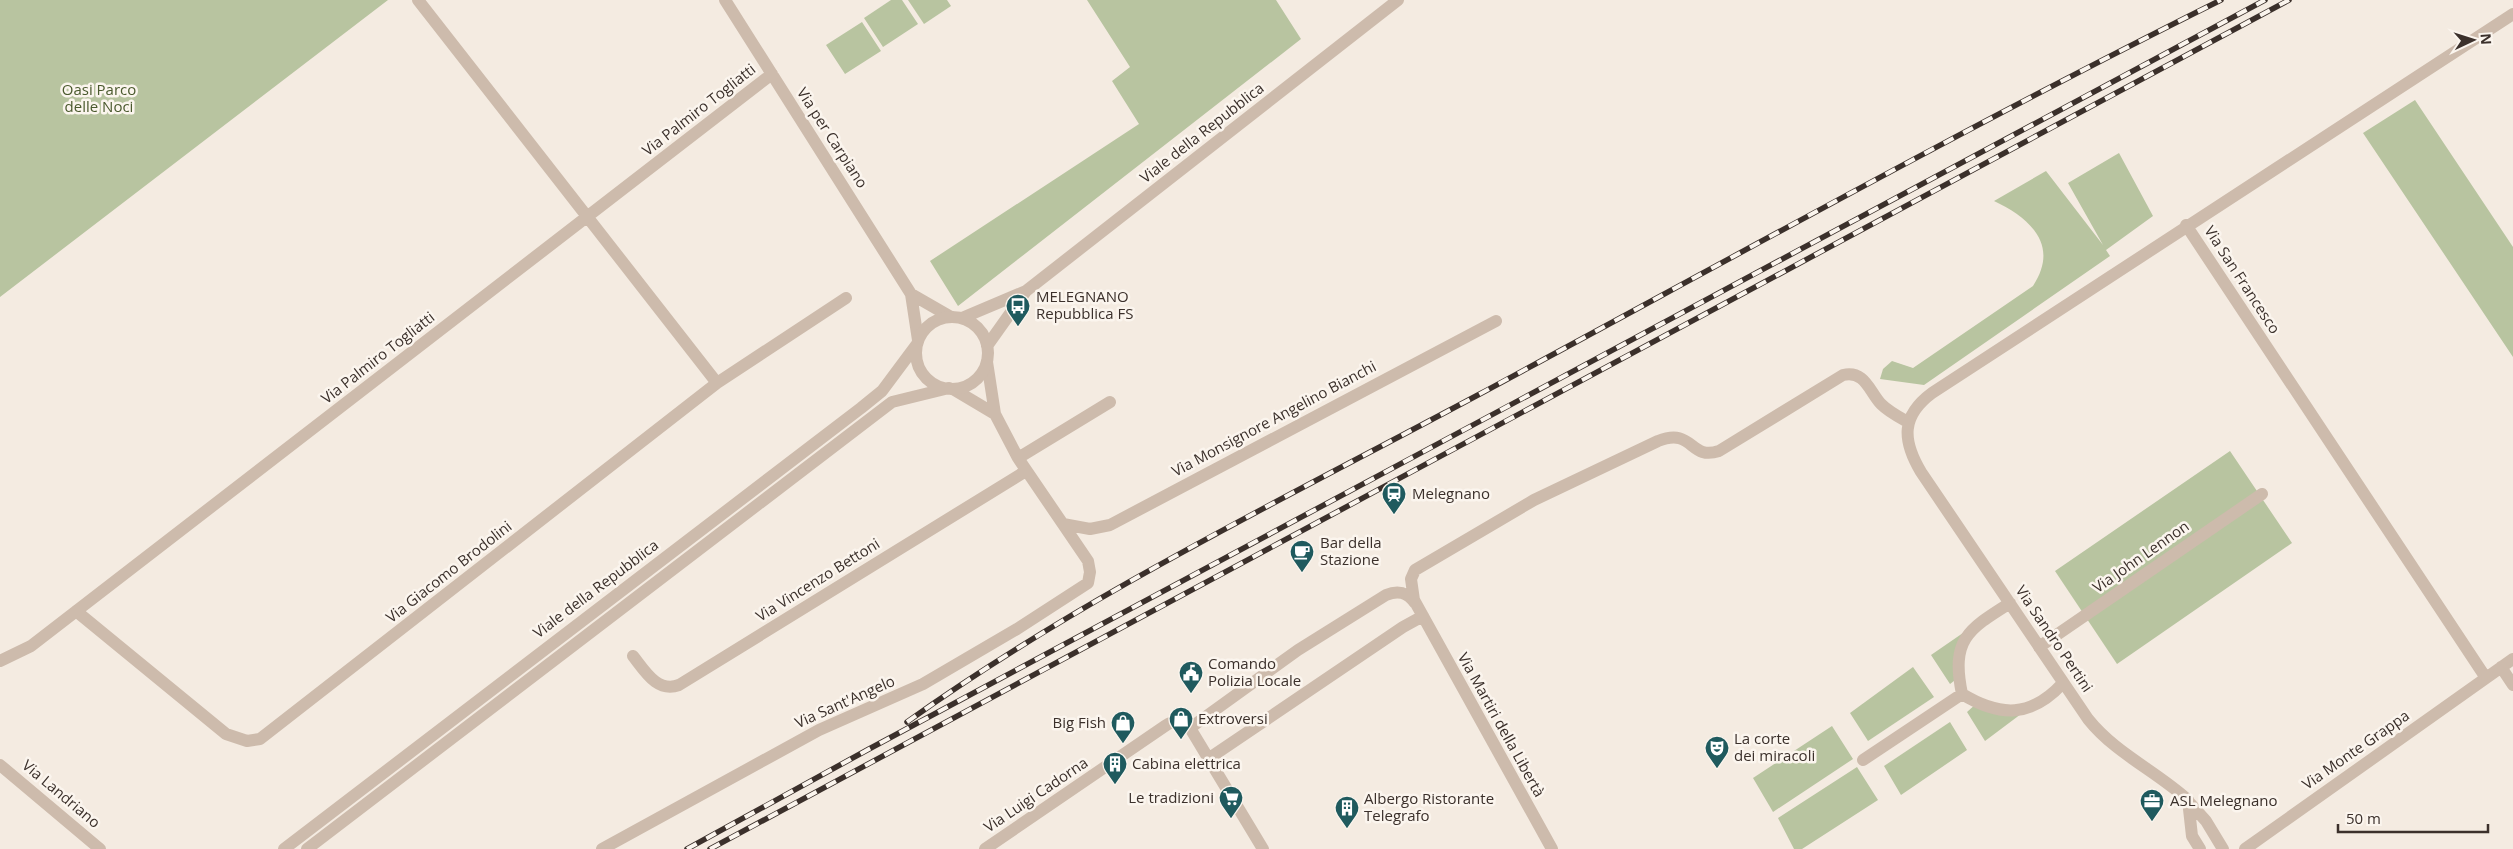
<svg xmlns="http://www.w3.org/2000/svg" width="2513" height="849" font-family="'Open Sans',sans-serif">
	<style>
		.green { fill: #b8c4a0 }
		.lines { fill: none; stroke-linecap: round; stroke-linejoin: round }
		.minor { stroke: #cdbbac; stroke-width: 12 }
		.tertiary { stroke: #cdbbac; stroke-width: 12 }
		.rail-casing { stroke: #3b302b; stroke-width: 5.5 }
		.rail { stroke: #fbf5ee; stroke-width: 4; stroke-dasharray: 11; stroke-linecap: butt }
		.labels { text-anchor: middle; stroke-width: 5; stroke-linejoin: round; paint-order: stroke }
		.park-label { font-size: 15px; fill: #4a5a2e; stroke: #fbf5ee }
		.street-label { font-size: 15px; fill: #3b302b; stroke: #fbf5ee }
		.poi-label { font-size: 15px; fill: #3b302b; stroke: #fbf5ee; text-anchor: start }
	</style>
	<rect width="100%" height="100%" fill="#f4ebe1"/>
	<!-- green -->
	<path class="green" d="M0 0H388L0 297Z
		M891 0H902L918 24 883 47 864 18Z
		M908 0H947L951 6 924 24Z
		M1087 0H1276L1301 39 958 306 930 261 1139 124 1112 81 1130 67Z
		M862 22 881 51 845 74 826 45Z
		M2415 100 2513 247V357L2363 133Z
		M2119 153 2153 216 2106 250 2110 256 1924 385 1880 379 1883 369 1892 361 1913 368 2033 286C2060 245 2030 218 1994 201L2046 171 2103 245 2068 183Z
		M2230 451 2292 543 2117 664 2055 571Z
		M1976 624 1970 631 1959 677 1950 684 1931 655Z
		M1913 667 1934 697 1868 741 1850 713Z
		M2037 702 1985 741 1967 712 1977 703 1997 710Z
		M1950 722 1967 750 1901 795 1884 766Z
		M1832 726 1853 759 1773 812 1753 778Z
		M1857 767 1878 800 1802 849H1794L1778 818Z"/>
	<g class="lines">
		<!-- minor -->
		<path class="minor" d="M418 0 717 383
			M725 0 911 294
			M2186 225 2486 678
			M918 340 911 294 951 317
			M953 389 995 414 987 362
			M1018 458 1110 402
			M1063 524 1090 529 1110 525 1496 321
			M2010 603C1967 630 1951 640 1962 694 2000 717 2031 718 2063 683
			M76 611 226 734 247 741 260 739 717 383 846 298
			M2039 647 2262 494
			M633 656C645 671 657 693 679 685L1026 471
			M0 661 31 646 772 74
			M2501 667 2513 685
			M1190 728 1298 650 1386 595C1398 590 1407 592 1415 603
			M1208 759 1403 627 1423 616
			M1863 760 1962 694
			M2188 801 2206 821 2223 849
			M602 849 819 730 923 684 1017 629 1088 583 1090 572 1088 561 1018 458 995 414
			M985 849 1165 726C1175 719 1182 719 1190 728L1263 849
			M1552 849 1414 600 1411 579 1415 570 1534 500 1658 441C1694 427 1689 461 1719 451L1843 375C1865 370 1869 391 1881 404 1889 412 1899 417 1908 422
			M2200 849 2192 836 2188 800C2156 771 2115 753 2088 719L1921 472C1902 440 1901 416 1932 393L2513 14
			M2245 849 2513 659"/>
		<!-- tertiary -->
		<path class="tertiary" d="M1026 291 1398 0
			M916 353a36 36 0 1 1 72 0a36 36 0 1 1-72 0Z
			M962 318 1026 291 987 346
			M0 765 100 849
			M284 849 861 408 882 391 917 344
			M307 849 892 402 949 388"/>
		<defs>
			<path id="rail" d="M907 722C1085 595 1284 499 1476 396 1723 263 1970 125 2221 0
				M687 849 869 749 2265 0
				M710 849 2289 0"/>
		</defs>
		<!-- rail casing -->
		<use href="#rail" class="rail-casing"/>
		<!-- rail -->
		<use href="#rail" class="rail"/>
	</g>
	<!-- icons -->
	<defs>
		<symbol id="bus-pin" viewBox="-11 -11 22 30"><path d="M0 17L-7.5 6A9.5 9.5 0 1 1 7.5 6Z" fill="#1f5a5e" stroke="#fbf5ee"/><path d="M-5-6H5V4H4V6H2V4H-2V6H-4V4H-5ZM-3.5-4V0h7V-4ZM-3.5 1.2v1.5H-2V1.2ZM2 1.2v1.5H3.5V1.2Z" fill="#fff"/></symbol>
		<symbol id="station-pin" viewBox="-11 -11 22 30"><path d="M0 17L-7.5 6A9.5 9.5 0 1 1 7.5 6Z" fill="#1f5a5e" stroke="#fbf5ee"/><path d="M-3-6H3Q5-6 5-4V2Q5 4 3 4L4.5 6H3L1.5 4h-3L-3 6H-4.5L-3 4Q-5 4-5 2V-4Q-5-6-3-6ZM-3.5-4v3h7v-3ZM-3.5 1v1.5H-2V1ZM2 1v1.5H3.5V1Z" fill="#fff"/></symbol>
		<symbol id="cafe-pin" viewBox="-11 -11 22 30"><path d="M0 17L-7.5 6A9.5 9.5 0 1 1 7.5 6Z" fill="#1f5a5e" stroke="#fbf5ee"/><path d="M-5.5-4.5H6V0H3Q3 3.5 0 3.5H-2.5Q-5.5 3.5-5.5 0ZM3-3.2v2h1.7v-2ZM-6 4.5H4V6H-6Z" fill="#fff"/></symbol>
		<symbol id="civic-pin" viewBox="-11 -11 22 30"><path d="M0 17L-7.5 6A9.5 9.5 0 1 1 7.5 6Z" fill="#1f5a5e" stroke="#fbf5ee"/><path d="M-.6-6.5H3V-4.5H.6V-3L4-1V1h2V6H-6V1h2V-1L-.6-3ZM-1.2 2.5V6h2.4V2.5Z" fill="#fff"/></symbol>
		<symbol id="shop-pin" viewBox="-11 -11 22 30"><path d="M0 17L-7.5 6A9.5 9.5 0 1 1 7.5 6Z" fill="#1f5a5e" stroke="#fbf5ee"/><path d="M-5-2.5h2.3a2.7 3.5 0 0 1 5.4 0H5L5.5 6h-11ZM-1.5-2.5h3a1.5 2.3 0 0 0-3 0Z" fill="#fff"/></symbol>
		<symbol id="theatre-pin" viewBox="-11 -11 22 30"><path d="M0 17L-7.5 6A9.5 9.5 0 1 1 7.5 6Z" fill="#1f5a5e" stroke="#fbf5ee"/><path d="M-5-5.5Q0-4 5-5.5V0Q5 5 0 6Q-5 5-5 0ZM-3.3-2.5H-1v1.5H-3.3ZM1-2.5H3.3v1.5H1ZM-2.8 1Q0 5.5 2.8 1Z" fill="#fff"/></symbol>
		<symbol id="building-pin" viewBox="-11 -11 22 30"><path d="M0 17L-7.5 6A9.5 9.5 0 1 1 7.5 6Z" fill="#1f5a5e" stroke="#fbf5ee"/><path d="M-4-6H4V6H1V3H-1V6H-4ZM-2.5-4.3h1.7v1.8h-1.7ZM.8-4.3h1.7v1.8H.8ZM-2.5-1h1.7V.8h-1.7ZM.8-1h1.7V.8H.8Z" fill="#fff"/></symbol>
		<symbol id="supermarket-pin" viewBox="-11 -11 22 30"><path d="M0 17L-7.5 6A9.5 9.5 0 1 1 7.5 6Z" fill="#1f5a5e" stroke="#fbf5ee"/><path d="M-6-5.5h2.5l.6 2H6L4.5 2H-2.5L-4.4-4H-6ZM-1.5 3.2a1.3 1.3 0 1 0 .1 0ZM3 3.2a1.3 1.3 0 1 0 .1 0Z" fill="#fff"/></symbol>
		<symbol id="office-pin" viewBox="-11 -11 22 30"><path d="M0 17L-7.5 6A9.5 9.5 0 1 1 7.5 6Z" fill="#1f5a5e" stroke="#fbf5ee"/><path d="M-6-3h4V-5.5h4V-3h4V5H-6ZM-1-4.5V-3h2v-1.5ZM-6 0V1H6V0Z" fill="#fff"/></symbol>
	</defs>
	<g fill-rule="evenodd">
		<use href="#bus-pin" x="1004" y="292" width="28" height="38"/>
		<use href="#station-pin" x="1380" y="480" width="28" height="38"/>
		<use href="#cafe-pin" x="1288" y="538" width="28" height="38"/>
		<use href="#civic-pin" x="1177" y="659" width="28" height="38"/>
		<use href="#shop-pin" x="1167" y="705" width="28" height="38"/>
		<use href="#shop-pin" x="1109" y="709" width="28" height="38"/>
		<use href="#theatre-pin" x="1703" y="734" width="28" height="38"/>
		<use href="#building-pin" x="1101" y="750" width="28" height="38"/>
		<use href="#supermarket-pin" x="1217" y="784" width="28" height="38"/>
		<use href="#office-pin" x="2138" y="787" width="28" height="38"/>
		<use href="#building-pin" x="1333" y="794" width="28" height="38"/>
	</g>
	<g class="labels">
		<!-- park labels -->
		<g class="park-label">
			<text x="99" y="95">Oasi Parco<tspan x="99" dy="17">delle Noci</tspan></text>
		</g>
		<!-- street labels -->
		<g class="street-label">
			<text transform="translate(699 110) rotate(-38)" y="5">Via Palmiro Togliatti</text>
			<text transform="translate(1202 133) rotate(-38)" y="5">Viale della Repubblica</text>
			<text transform="translate(832 138) rotate(57)" y="5">Via per Carpiano</text>
			<text transform="translate(2242 280) rotate(57)" y="5">Via San Francesco</text>
			<text transform="translate(378 358) rotate(-38)" y="5">Via Palmiro Togliatti</text>
			<text transform="translate(1274 419) rotate(-28)" y="5">Via Monsignore Angelino Bianchi</text>
			<text transform="translate(2141 557) rotate(-35)" y="5">Via John Lennon</text>
			<text transform="translate(449 572) rotate(-38)" y="5">Via Giacomo Brodolini</text>
			<text transform="translate(818 580) rotate(-32)" y="5">Via Vincenzo Bettoni</text>
			<text transform="translate(596 589) rotate(-37)" y="5">Viale della Repubblica</text>
			<text transform="translate(2054 639) rotate(56)" y="5">Via Sandro Pertini</text>
			<text transform="translate(845 702) rotate(-24)" y="5">Via Sant'Angelo</text>
			<text transform="translate(1501 725) rotate(61)" y="5">Via Martiri della Libertà</text>
			<text transform="translate(2356 750) rotate(-35)" y="5">Via Monte Grappa</text>
			<text transform="translate(61 794) rotate(40)" y="5">Via Landriano</text>
			<text transform="translate(1036 795) rotate(-34)" y="5">Via Luigi Cadorna</text>
		</g>
		<!-- poi labels -->
		<g class="poi-label">
			<text x="1036" y="302">MELEGNANO<tspan x="1036" dy="17">Repubblica FS</tspan></text>
			<text x="1412" y="499">Melegnano</text>
			<text x="1320" y="548">Bar della<tspan x="1320" dy="17">Stazione</tspan></text>
			<text x="1208" y="669">Comando<tspan x="1208" dy="17">Polizia Locale</tspan></text>
			<text x="1198" y="724">Extroversi</text>
			<text x="1106" y="728" text-anchor="end">Big Fish</text>
			<text x="1734" y="744">La corte<tspan x="1734" dy="17">dei miracoli</tspan></text>
			<text x="1132" y="769">Cabina elettrica</text>
			<text x="1214" y="803" text-anchor="end">Le tradizioni</text>
			<text x="1364" y="804">Albergo Ristorante<tspan x="1364" dy="17">Telegrafo</tspan></text>
			<text x="2170" y="806">ASL Melegnano</text>
		</g>
	</g>
	<!-- north arrow -->
	<g transform="translate(2473 40) rotate(86)" stroke="#fbf5ee" stroke-width="4" paint-order="stroke">
	<path d="M0-4L9 19L0 12L-9 19Z" fill="#3b302b"/>
	<text y="-8" font-size="14" font-weight="bold" text-anchor="middle" fill="#3b302b">N</text>
	</g>
	<!-- scale -->
	<path d="M2338 824v8h150v-8" fill="none" stroke="#3b302b" stroke-width="2.5"/>
	<text x="2346" y="824" font-size="15" fill="#3b302b" stroke="#fbf5ee" stroke-width="4" paint-order="stroke">50 m</text>
</svg>
